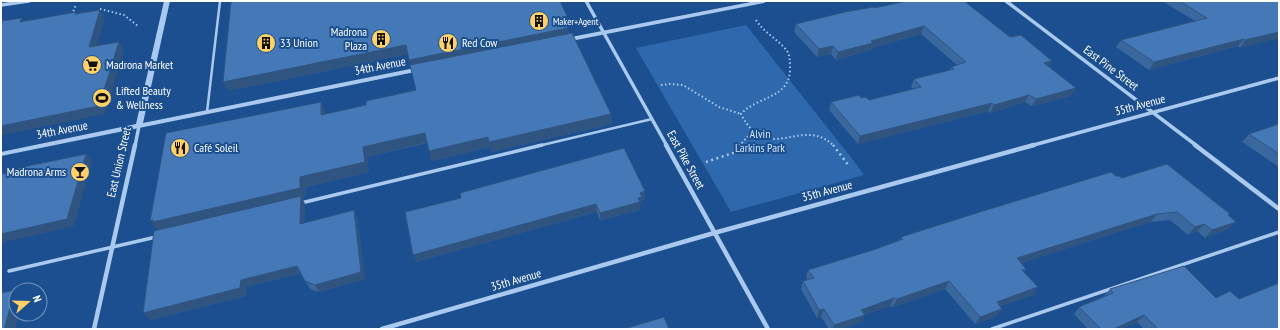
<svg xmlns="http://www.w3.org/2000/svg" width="1280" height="330" font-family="'PT Sans Narrow',sans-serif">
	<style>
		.green { fill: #2e69ad }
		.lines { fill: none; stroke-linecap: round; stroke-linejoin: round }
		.path-far1 { stroke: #a9c9ee; stroke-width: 2; stroke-dasharray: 1.5 2.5; stroke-linecap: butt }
		.path { stroke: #a9c9ee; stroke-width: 2.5; stroke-dasharray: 2 3.5; stroke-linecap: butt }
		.service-far1 { stroke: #a9c9ee; stroke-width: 2.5 }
		.service { stroke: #a9c9ee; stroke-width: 3.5 }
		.minor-far1 { stroke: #a9c9ee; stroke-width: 3.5 }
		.minor { stroke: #a9c9ee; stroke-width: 4.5 }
		.tertiary { fill: #a9c9ee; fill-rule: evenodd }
		.wall { fill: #3a679d }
		.shaded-wall { fill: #305480 }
		.building { fill: #4478b7; stroke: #305480 }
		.labels { text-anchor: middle; stroke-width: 4; stroke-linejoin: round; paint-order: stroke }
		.far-poi-label { font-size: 10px; fill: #fff; stroke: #1b4f8f; text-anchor: start }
		.poi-label { font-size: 12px; fill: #fff; stroke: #1b4f8f; text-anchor: start }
		.street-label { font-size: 12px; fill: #fff; stroke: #1b4f8f }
		.park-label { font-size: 12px; fill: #cfe3fa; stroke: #1b4f8f }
	</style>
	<rect width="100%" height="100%" fill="#1b4f8f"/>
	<!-- green -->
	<path class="green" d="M746 25 853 160 864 175 731 212 636 48Z"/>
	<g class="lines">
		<!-- path-far1 -->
		<path class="path-far1" d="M100 9 124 15 138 26
			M72 15 76 4
			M756 20C764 33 778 39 787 51 790 56 790 62 790 69 790 99 757 96 741 114 768 167 802 114 834 146
			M661 85 670 84 683 85 719 107 741 114
			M739 146 752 132"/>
		<!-- path -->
		<path class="path" d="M833 145 849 166
			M706 162 733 153 740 145"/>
		<!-- service-far1 -->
		<path class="service-far1" d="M207 112 220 1
			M538 146 652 119"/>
		<!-- service -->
		<path class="service" d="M301 203 542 145
			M9 271 156 237
			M992 329 1279 232"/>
		<!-- minor-far1 -->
		<path class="minor-far1" d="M586 1 667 146
			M1006 1 1197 146
			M1 5 29 1
			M135 146 139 126
			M1030 146 1279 78"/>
		<!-- minor -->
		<path class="minor" d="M666 145 768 329
			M1195 145 1279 209
			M94 329 135 145
			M382 329 714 233 1034 145"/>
		<!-- tertiary -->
		<path class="tertiary" d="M164 1H170L143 123 420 67 423 69 420 71 1 156V152L136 124Z
			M756 1H767L764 3 566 42 563 40 566 38Z"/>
	</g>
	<!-- wall -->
	<path class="wall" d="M1162 1H1279L1240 48 1238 46 1149 70 1116 47 1121 40 1195 21Z
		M874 8 1010 37 1049 66 1071 96 1032 106 1025 102 990 113 988 111 858 144 829 110 831 102 861 98 869 100 913 89 911 87 914 79 949 71 951 67 957 65 921 34 872 48 871 50 836 60 831 54 817 57 794 32 796 24Z
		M567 16 568 25H567L568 28 569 34 612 124 491 152 490 147 432 161 427 143 367 157 369 172 306 187 305 197 302 198 305 204V222L357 217 365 279 319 292 310 289 301 273 246 287V296L150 320 157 230 325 112V114L366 105 416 90 408 54 228 91Z
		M1279 124V167L1242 142 1249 134Z
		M1116 176 1230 214 1229 216 1228 229 1205 238 1197 231 1188 235 1170 220 1150 222 1021 263 1026 269 1024 272 1033 295 1000 306 997 316 975 324 945 289 893 307 890 306 864 315 862 322 842 329H829L821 317 817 318 801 289 803 281 808 280 806 277 808 270 876 249 900 240 901 237Z
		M645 191V199L642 200V205H640V210L600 220 597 212 416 262 405 212Z
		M1110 289 1239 299 1279 329H1144L1137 322 1122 329H1088L1074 314 1079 307 1104 296Z"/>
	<!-- shaded-wall -->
	<path class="shaded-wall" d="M100 10 105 18 94 55 89 47Z
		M567 16 568 25 564 26 563 17Z
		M22 18 28 25 20 22Z
		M924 26 921 34 872 48 871 50 836 60 838 52 871 41Z
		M568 28 569 37 412 68 409 60Z
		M1279 32V38L1240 48 1245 40Z
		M1244 39 1238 46 1149 70 1154 62Z
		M119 42 124 50 105 114 3 135 1 132V126Z
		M406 45 409 54 228 91 223 82Z
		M833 46 831 54 817 57 819 49Z
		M1052 61 1048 69 1044 63Z
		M1076 88 1071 96 1032 106 1036 99Z
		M1029 95 1025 102 990 113 994 105Z
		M321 102 325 112V124L321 115Z
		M992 103 988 111 858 144 860 136Z
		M611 114 612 124 491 152 489 142Z
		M425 133 428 142 367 157 369 172 306 187 305 197 302 198 305 204V231H158L150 221 300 177 363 147Z
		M488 137 490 147 432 161 429 151Z
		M86 154 92 161 74 226 1 243V234Z
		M645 191V199L642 200V205H640V210L600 220V213L638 198 640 193Z
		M596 204 597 212 416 262 413 255Z
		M354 210 357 217 365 279 319 292 315 285Z
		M1157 214 1150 222 1012 266 1017 258Z
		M1236 222 1228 229 1205 238 1212 230Z
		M1204 224 1197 231 1188 235 1195 227Z
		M297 266 301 273 246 287V296L150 320 143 313 241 280Z
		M949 281 945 289 893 307 897 299Z
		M1038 287 1033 295 992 309 997 302Z
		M15 290 16 291V314H19L15 329H4Z
		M894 298 890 306 858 317 861 310Z
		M824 309 821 317 817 318 819 310Z
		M1002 309 997 316 975 324 980 317Z
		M865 315 862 322 842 329H833L834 325Z
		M1144 315 1137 322 1122 329H1114Z"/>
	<!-- building -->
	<path class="building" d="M234 1H560L567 16 563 17 568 28 409 60 406 45 223 82 231 2Z
		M907 1H964L1010 37 1021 35 1052 61 1044 63 1076 88 1036 99 1029 95 994 105 992 103 860 136 831 102 859 95 861 98 866 97 869 100 921 87 914 79 954 69 951 67 966 62 924 26 871 41 873 43 838 52 833 46 819 49 796 24 845 12 873 7 874 8Z
		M1179 1H1279V32L1245 40 1244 39 1154 62 1121 40 1207 18Z
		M100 10 89 47 119 42 99 106 1 126V21L22 18 20 22 76 12 75 14Z
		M572 33 611 114 489 142 488 137 429 151 425 133 363 147 365 162 300 177V188L153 222V220L150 221 166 133 321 102V115L366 105V101L416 90 410 65Z
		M1279 124V154L1249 134Z
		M624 148 645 191 640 193 642 197 638 198 640 202 600 213 596 204 413 255 405 212 461 198 460 193Z
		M86 154 67 219 1 234V174L17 171 18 168Z
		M1167 164 1230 214 1228 215 1236 222 1212 230 1204 224 1195 227 1177 212 1157 214 1017 258 1026 269 1022 270 1038 287 997 302 1002 309 980 317 949 281 897 299 894 298 861 310 865 315 834 325 824 309 819 310 803 281 814 278 808 270 876 249 903 239 901 237 983 211 1111 172 1116 176H1119L1122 178Z
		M301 196 300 224 354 210 361 272 315 285 305 281 297 266 241 280 240 288 143 313 154 231Z
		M1184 266 1216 298 1230 291 1239 299 1279 283V329H1158L1144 315 1114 329H1101L1079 307 1113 293 1110 289Z
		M15 290 5 326 4 329H1V293Z
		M664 317 669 329H624Z"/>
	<!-- icons -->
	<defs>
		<symbol id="building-disc" viewBox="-11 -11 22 22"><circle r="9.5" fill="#ffd166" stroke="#1b4f8f"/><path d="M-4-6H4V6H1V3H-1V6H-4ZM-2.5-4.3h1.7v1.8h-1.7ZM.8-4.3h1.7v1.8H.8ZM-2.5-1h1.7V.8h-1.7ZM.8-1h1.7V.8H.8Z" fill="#111"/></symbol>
		<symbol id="restaurant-disc" viewBox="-11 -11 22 22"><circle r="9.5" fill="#ffd166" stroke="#1b4f8f"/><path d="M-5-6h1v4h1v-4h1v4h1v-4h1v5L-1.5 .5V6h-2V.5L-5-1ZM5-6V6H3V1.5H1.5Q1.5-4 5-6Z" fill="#111"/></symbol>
		<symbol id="supermarket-disc" viewBox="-11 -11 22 22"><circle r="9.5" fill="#ffd166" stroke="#1b4f8f"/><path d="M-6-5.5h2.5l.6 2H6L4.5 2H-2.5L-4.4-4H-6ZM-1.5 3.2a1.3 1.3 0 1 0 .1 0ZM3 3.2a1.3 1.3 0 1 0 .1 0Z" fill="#111"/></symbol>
		<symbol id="stadium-disc" viewBox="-11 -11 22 22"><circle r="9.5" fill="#ffd166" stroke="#1b4f8f"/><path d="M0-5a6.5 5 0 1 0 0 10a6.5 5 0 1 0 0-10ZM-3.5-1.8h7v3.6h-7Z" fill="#111"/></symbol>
		<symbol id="bar-disc" viewBox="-11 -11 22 22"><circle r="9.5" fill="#ffd166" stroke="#1b4f8f"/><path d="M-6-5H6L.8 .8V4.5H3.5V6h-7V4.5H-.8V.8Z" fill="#111"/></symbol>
	</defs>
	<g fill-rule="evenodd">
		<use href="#building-disc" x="528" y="10" width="22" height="22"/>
		<use href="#building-disc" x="370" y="28" width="22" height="22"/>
		<use href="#building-disc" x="255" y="32" width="22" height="22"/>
		<use href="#restaurant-disc" x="437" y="32" width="22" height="22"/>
		<use href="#supermarket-disc" x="81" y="54" width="22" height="22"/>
		<use href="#stadium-disc" x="91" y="87" width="22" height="22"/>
		<use href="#restaurant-disc" x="169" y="137" width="22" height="22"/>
		<use href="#bar-disc" x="69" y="161" width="22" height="22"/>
	</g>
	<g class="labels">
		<!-- far-poi labels -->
		<g class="far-poi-label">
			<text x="553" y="25">Maker+Agent</text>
		</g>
		<!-- poi labels -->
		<g class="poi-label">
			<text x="367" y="36" text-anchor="end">Madrona<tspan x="367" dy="14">Plaza</tspan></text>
			<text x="280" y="47">33 Union</text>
			<text x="462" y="47">Red Cow</text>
			<text x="106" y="69">Madrona Market</text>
			<text x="116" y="95">Lifted Beauty<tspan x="116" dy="14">&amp; Wellness</tspan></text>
			<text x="194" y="152">Café Soleil</text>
			<text x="66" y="176" text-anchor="end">Madrona Arms</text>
		</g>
		<!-- street labels -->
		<g class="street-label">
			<text transform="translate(380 66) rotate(-11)" y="4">34th Avenue</text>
			<text transform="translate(1111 68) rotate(37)" y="4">East Pine Street</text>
			<text transform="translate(1140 105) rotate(-15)" y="4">35th Avenue</text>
			<text transform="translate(62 130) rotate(-11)" y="4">34th Avenue</text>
			<text transform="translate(686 160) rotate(61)" y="4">East Pike Street</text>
			<text transform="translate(119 162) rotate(-77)" y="4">East Union Street</text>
			<text transform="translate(827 191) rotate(-15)" y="4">35th Avenue</text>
			<text transform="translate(516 280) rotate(-16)" y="4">35th Avenue</text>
		</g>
		<!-- park labels -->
		<g class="park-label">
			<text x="760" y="138">Alvin<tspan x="760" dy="14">Larkins Park</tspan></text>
		</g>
	</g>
	<!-- border -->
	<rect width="1280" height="330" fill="none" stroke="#ffffff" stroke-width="4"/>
	<!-- north arrow -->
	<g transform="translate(28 302) rotate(70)"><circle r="19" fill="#1b4f8f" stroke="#7695bc"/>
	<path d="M0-3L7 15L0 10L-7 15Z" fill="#ffd166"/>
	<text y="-6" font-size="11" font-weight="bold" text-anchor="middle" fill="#ffffff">N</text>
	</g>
</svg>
